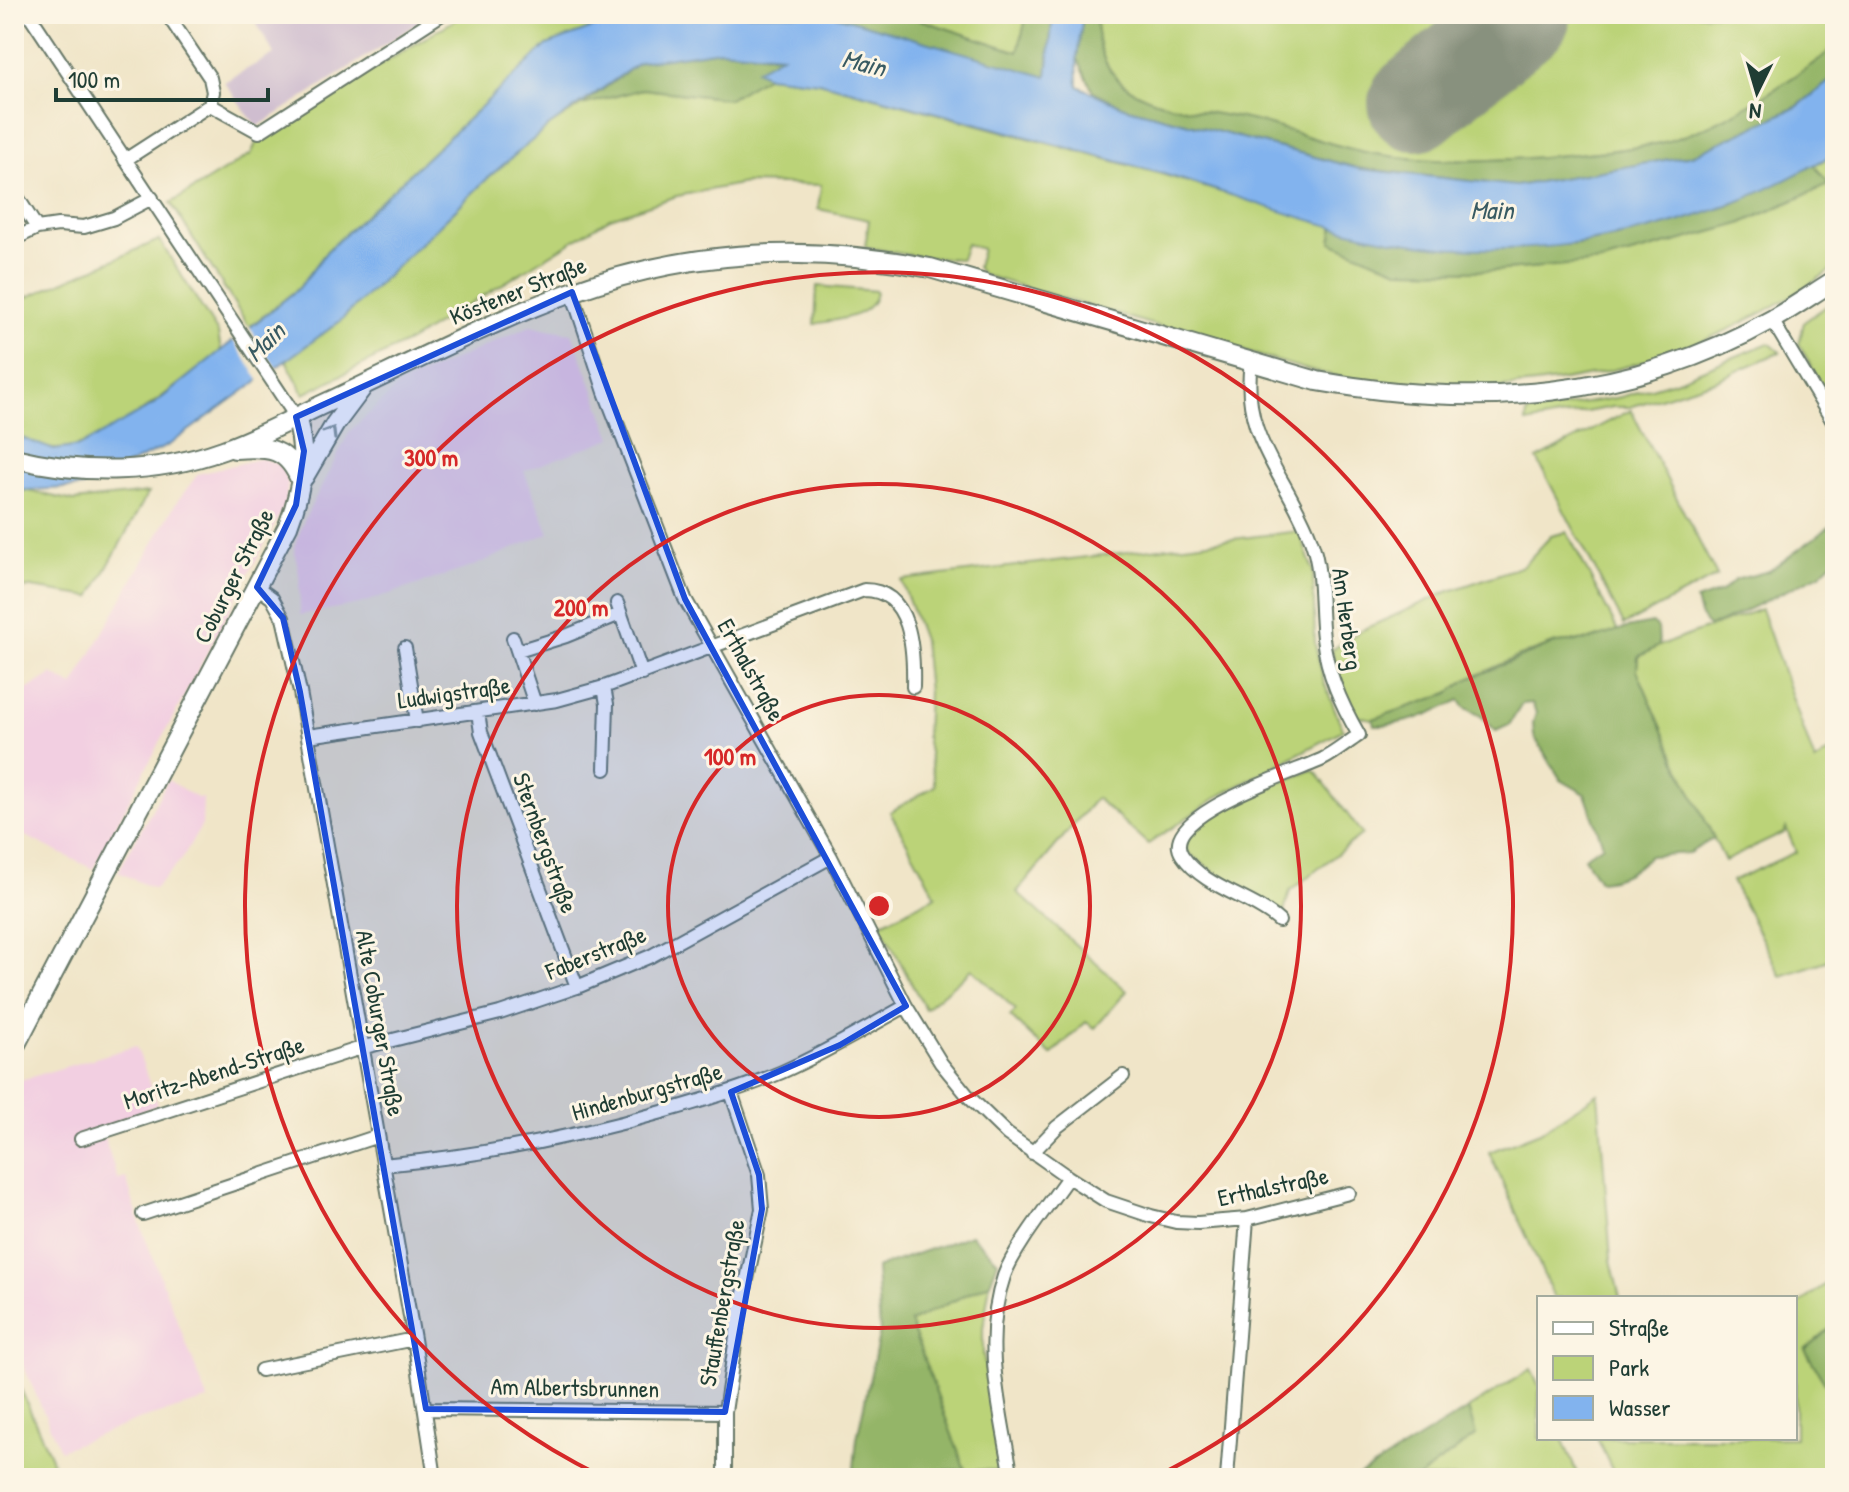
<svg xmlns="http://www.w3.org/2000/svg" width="1849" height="1492" font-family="'Patrick Hand',sans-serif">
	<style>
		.built { fill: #f2cfe1 }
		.industrial { fill: #cfbdcf }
		.green { fill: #bbd378; stroke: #6d8856; stroke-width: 2 }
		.forest { fill: #94b568; stroke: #5a794e; stroke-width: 2 }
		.water { fill: #82b3ee; stroke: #507891; stroke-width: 2 }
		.pier { fill: #f0e5c8 }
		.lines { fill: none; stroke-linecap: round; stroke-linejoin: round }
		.runway { stroke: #88917e; stroke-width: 96 }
		.street-casing { stroke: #687868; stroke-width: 16 }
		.secondary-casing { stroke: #687868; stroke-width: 22 }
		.street { stroke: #fff; stroke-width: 12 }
		.secondary { stroke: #fff; stroke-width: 18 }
		.oneway { stroke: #8f9e9a }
		.marked { fill: #1d4ed8; fill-opacity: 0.2; stroke: #1d4ed8; stroke-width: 6; stroke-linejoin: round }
		.ring { fill: none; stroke: #d62828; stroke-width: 4 }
		.labels { text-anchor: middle; stroke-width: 6; stroke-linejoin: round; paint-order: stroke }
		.street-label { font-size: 24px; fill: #1f3d34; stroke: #fcf5e5 }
		.water-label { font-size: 26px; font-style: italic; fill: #385a62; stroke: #fcf5e5 }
		.centre { fill: #d62828; stroke: #fcf5e5; stroke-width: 4 }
		.ring-label { font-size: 24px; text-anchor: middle; font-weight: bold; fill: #d62828; stroke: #fcf5e5; stroke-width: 6; stroke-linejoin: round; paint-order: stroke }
	</style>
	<rect width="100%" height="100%" fill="#fcf5e5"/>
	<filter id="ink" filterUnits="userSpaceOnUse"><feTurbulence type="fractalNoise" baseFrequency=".0125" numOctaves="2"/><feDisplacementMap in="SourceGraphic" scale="16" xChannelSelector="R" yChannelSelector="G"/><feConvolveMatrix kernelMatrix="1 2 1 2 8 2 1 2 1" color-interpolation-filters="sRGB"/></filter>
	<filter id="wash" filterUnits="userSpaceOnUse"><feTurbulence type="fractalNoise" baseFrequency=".006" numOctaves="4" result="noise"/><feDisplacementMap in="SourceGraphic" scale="32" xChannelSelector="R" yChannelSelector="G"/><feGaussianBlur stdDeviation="1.8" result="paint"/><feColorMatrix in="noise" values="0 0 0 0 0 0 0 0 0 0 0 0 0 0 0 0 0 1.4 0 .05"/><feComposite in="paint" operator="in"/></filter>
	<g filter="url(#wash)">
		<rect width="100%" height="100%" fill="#f0e5c8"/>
		<!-- built -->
		<path class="built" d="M530 326 572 333 612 438 524 471 549 533 471 567 359 604 300 615 299 574 294 547 305 518 350 431 401 384Z
			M262 458 281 466 288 483 285 505 93 869 19 833 14 840V698L52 674 73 686 176 503 198 474Z
			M168 780 197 798H203L202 825 181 860 154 889 118 872Z
			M136 1046 158 1105 101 1128 118 1180 126 1178 140 1224 208 1400 141 1419 60 1450 14 1344V1082Z"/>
		<!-- industrial -->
		<path class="industrial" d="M258 14H432L257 127 224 82 274 54 253 17Z"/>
		<!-- green -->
		<path class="green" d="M465 14H637L613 20 547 45 327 251 299 288 249 327 171 203 251 154 258 139Z
			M903 14H1027L1019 52Z
			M1096 14H1835V48C1790 81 1715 131 1660 143 1629 150 1597 152 1565 155 1497 161 1427 165 1360 151 1324 143 1290 130 1255 121 1184 104 1094 113 1096 14Z
			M767 76 819 82 1154 172 1334 226 1331 242 1398 270 1492 271 1602 262 1740 224 1829 185 1814 165 1835 154V267C1716 353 1575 394 1429 388 1407 387 1384 385 1362 382 1346 379 1332 374 1315 372L983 275 977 267 982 249 966 244 961 259 920 257 865 247 869 220 818 209 821 185 745 183 677 196 610 218 410 341 304 394 286 360 339 322 490 176 548 127 582 105 643 89 729 99Z
			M159 240 218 333 221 351C185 379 101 451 55 449 43 449 26 439 14 435V299L28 297Z
			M817 286 876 291C874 318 837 319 815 324Z
			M1835 300V411L1799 344 1804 322Z
			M1769 343 1780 352 1715 381 1630 407H1613L1526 423 1527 413 1621 397 1675 381Z
			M1631 410 1717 576 1624 625 1537 459Z
			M14 491H28L74 501 148 493 91 597 25 587 14 597Z
			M1299 531 1313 571 1315 644 1324 682 1343 730 1219 796 1148 844 1096 798 1017 892 1127 991 1095 1028 1086 1022 1051 1055 1010 1016 1016 1010 972 969 925 1009 880 924 936 896 890 812 935 786 926 736 928 692 923 640 901 580Z
			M1567 532 1618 631 1590 640 1556 643 1517 657 1466 680 1449 693 1414 707 1373 719 1356 716C1342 695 1336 675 1332 650L1360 631 1447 592 1523 566 1551 536Z
			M1761 609 1815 762 1835 747V958L1781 976 1732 881 1796 852 1786 828 1784 833 1725 861 1676 761 1637 670 1638 657 1659 646Z
			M1312 770 1317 773 1362 834 1290 891 1284 912 1234 886 1188 853 1185 840C1204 806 1276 785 1312 770Z
			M1598 1093 1611 1260 1620 1298H1554L1489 1152 1540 1132Z
			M1835 1277V1324L1805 1350 1835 1399V1478H1616L1597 1438H1795V1307Z
			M990 1283 983 1328V1354L1005 1470H965L910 1322Z
			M1531 1369 1539 1387V1438H1562L1579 1478H1418L1476 1435 1468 1409Z
			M14 1374 51 1458 54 1478H14Z"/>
		<!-- forest -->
		<path class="forest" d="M830 14H903L1018 52 1027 14H1053L1047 78Z
			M1083 14H1096C1094 113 1184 104 1255 121 1290 130 1324 143 1360 151 1427 165 1497 161 1565 155 1597 152 1629 150 1660 143 1715 131 1790 81 1835 48V77L1796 107 1693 155 1515 186 1358 168 1124 107 1093 91 1077 58Z
			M720 50 784 56 757 70 767 76 729 99 643 89 582 105 640 62Z
			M1814 165 1829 184 1740 224 1602 262 1492 271 1398 270 1331 242 1334 226 1410 243 1495 249 1577 244 1617 237 1728 206Z
			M1835 523V560L1820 574 1718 624 1708 626 1700 615 1696 601 1721 592 1735 580 1769 571Z
			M1652 623 1658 628 1659 646 1638 657 1637 670 1676 761 1714 838 1689 853 1649 856C1633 872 1621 879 1599 881L1584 857 1603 845 1585 794 1561 780 1534 736 1533 723 1536 713 1532 703 1522 704 1509 725 1496 731 1481 716 1464 707 1460 700C1432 713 1406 726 1374 725L1373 719 1449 693 1466 680 1556 643 1590 640 1622 629Z
			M971 1235 998 1261 990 1283 910 1322 965 1470H932L926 1478H853L857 1438 880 1331 876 1268Z
			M1835 1324V1399L1805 1350Z
			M1468 1409 1476 1435 1418 1478H1355Z"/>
		<!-- water -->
		<path class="water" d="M637 14H830L1047 77 1053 14H1083L1077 58 1078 86 1124 107 1360 169 1516 186 1693 155 1797 107 1835 77V154C1800 172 1763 193 1726 206 1626 243 1515 259 1410 243 1322 230 1238 195 1153 171 1042 140 930 111 819 82L767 76 756 70 782 55 720 50 640 62 548 127 490 176 339 322 169 445 82 487 14 491V435L54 450 80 446 153 405 299 288 327 251 547 45 613 20Z"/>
		<!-- pier -->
		<path class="pier" d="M248 324 278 371 261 383 231 337Z"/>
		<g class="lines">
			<!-- runway -->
			<path class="runway" d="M1416 103 1523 14"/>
		</g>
	</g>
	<g filter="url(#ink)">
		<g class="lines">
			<defs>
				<path id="street" d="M29 14 296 417
					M167 14 210 78 213 92 210 105
					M125 160 210 105 259 132 442 14
					M14 192 37 228
					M14 239 37 228 58 225 84 227 114 218 152 198
					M572 292 605 392 685 599 831 857 906 1006 941 1063 968 1096 1007 1134 1068 1177 1106 1201 1151 1216 1176 1222 1198 1223 1247 1219 1349 1193
					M1772 320 1835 425
					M1251 363C1240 437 1287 476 1311 540 1323 573 1319 604 1323 638 1327 673 1341 704 1359 735 1347 743 1335 753 1323 759 1297 772 1156 815 1182 855 1204 888 1251 896 1279 921
					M257 587 272 598 283 618 300 692 414 1339 435 1478
					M617 603 642 674
					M513 638 535 704
					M405 648 417 721
					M518 651 566 636 620 614
					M604 687 607 704 605 769
					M478 713 481 732 577 987
					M308 736 557 700 604 687 864 590C912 590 914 650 913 687
					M81 1139 361 1048 500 1013 577 987 651 956 831 857
					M1032 1153 1057 1127 1123 1076
					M383 1165C480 1156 572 1138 666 1111 705 1100 744 1088 782 1072 825 1053 865 1029 906 1006
					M143 1214 378 1136
					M261 1370 414 1339
					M426 1409 725 1412
					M725 1478V1412L739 1317 762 1209 759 1175 731 1092
					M1012 1478C1001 1411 981 1343 1004 1276 1014 1248 1050 1203 1068 1177
					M1227 1478 1247 1219"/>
				<path id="secondary" d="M235 449C269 446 288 448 301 482
					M14 458C83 475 156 474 223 450 260 437 293 418 328 402 409 364 488 323 572 292 688 250 810 244 930 268L1317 381C1476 409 1629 400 1773 319 1794 307 1814 293 1835 280
					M304 477 335 424 362 388
					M14 1048 288 526C302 489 308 455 296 417"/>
			</defs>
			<!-- street casing -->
			<use href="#street" class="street-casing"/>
			<!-- secondary casing -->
			<use href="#secondary" class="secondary-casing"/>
			<!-- street -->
			<use href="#street" class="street"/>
			<!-- secondary -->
			<use href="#secondary" class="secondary"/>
		</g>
		<!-- one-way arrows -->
		<defs><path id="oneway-chevron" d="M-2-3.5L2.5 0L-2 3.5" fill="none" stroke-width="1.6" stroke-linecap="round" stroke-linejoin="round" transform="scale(2)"/></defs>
		<use class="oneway" href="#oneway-chevron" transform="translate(331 432) rotate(-59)"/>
	</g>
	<!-- marked area -->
	<path class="marked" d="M572 292 685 599 906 1006 840 1045 731 1092 759 1175 762 1209 725 1412 426 1409 300 692 283 618 257 587 296 505 304 451 296 417Z"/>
	<!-- distance rings -->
	<g class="ring">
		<circle cx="879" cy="906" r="211"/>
		<circle cx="879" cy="906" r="422"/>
		<path d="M601 1476A634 634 0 1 1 1157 1476"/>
	</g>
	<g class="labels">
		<!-- street labels -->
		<g class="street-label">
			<text transform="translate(518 291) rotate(-22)" y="8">Köstener Straße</text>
			<text transform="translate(234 576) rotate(-63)" y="8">Coburger Straße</text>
			<text transform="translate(1347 619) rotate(82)" y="8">Am Herberg</text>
			<text transform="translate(751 670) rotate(61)" y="8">Erthalstraße</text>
			<text transform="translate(454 693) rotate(-8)" y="8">Ludwigstraße</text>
			<text transform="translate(545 843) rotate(70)" y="8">Sternbergstraße</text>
			<text transform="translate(596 953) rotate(-22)" y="8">Faberstraße</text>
			<text transform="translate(380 1023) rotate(80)" y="8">Alte Coburger Straße</text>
			<text transform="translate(214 1073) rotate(-18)" y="8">Moritz-Abend-Straße</text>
			<text transform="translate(647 1092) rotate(-16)" y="8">Hindenburgstraße</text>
			<text transform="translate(1273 1187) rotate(-12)" y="8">Erthalstraße</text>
			<text transform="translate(722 1303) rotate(-80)" y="8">Stauffenbergstraße</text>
			<text transform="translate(575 1388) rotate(1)" y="8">Am Albertsbrunnen</text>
		</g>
		<!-- water labels -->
		<g class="water-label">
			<text transform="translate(864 63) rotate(14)" y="9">Main</text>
			<text x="1492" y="219">Main</text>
			<text transform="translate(265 342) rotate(-44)" y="9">Main</text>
		</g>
	</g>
	<circle cx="879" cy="906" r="12" class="centre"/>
	<g class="ring-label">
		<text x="431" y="466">300 m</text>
		<text x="581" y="616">200 m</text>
		<text x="730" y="765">100 m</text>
	</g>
	<!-- margin -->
	<rect width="1849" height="1492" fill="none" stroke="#fcf5e5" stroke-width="48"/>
	<!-- legend -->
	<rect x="1537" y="1296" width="260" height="144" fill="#fcf5e5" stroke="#a4ab9e" stroke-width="2"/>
	<rect x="1553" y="1322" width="40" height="12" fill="#ffffff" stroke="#a4ab9e" stroke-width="2"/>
	<text x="1609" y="1336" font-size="24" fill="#1f3d34">Straße</text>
	<rect x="1553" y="1356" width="40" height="24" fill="#bbd378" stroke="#a4ab9e" stroke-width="2"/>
	<text x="1609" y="1376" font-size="24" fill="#1f3d34">Park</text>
	<rect x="1553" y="1396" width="40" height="24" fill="#82b3ee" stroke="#a4ab9e" stroke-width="2"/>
	<text x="1609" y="1416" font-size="24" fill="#1f3d34">Wasser</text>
	<!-- north arrow -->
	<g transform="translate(1757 92) rotate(185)" stroke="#fcf5e5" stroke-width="6" paint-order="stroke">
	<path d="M0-6L14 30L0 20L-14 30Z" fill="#1f3d34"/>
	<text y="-12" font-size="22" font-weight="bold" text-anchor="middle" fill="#1f3d34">N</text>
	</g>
	<!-- scale -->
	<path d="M56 88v12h212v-12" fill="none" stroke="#1f3d34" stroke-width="4"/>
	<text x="68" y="88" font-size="24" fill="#1f3d34" stroke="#fcf5e5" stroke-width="6" paint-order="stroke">100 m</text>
</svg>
